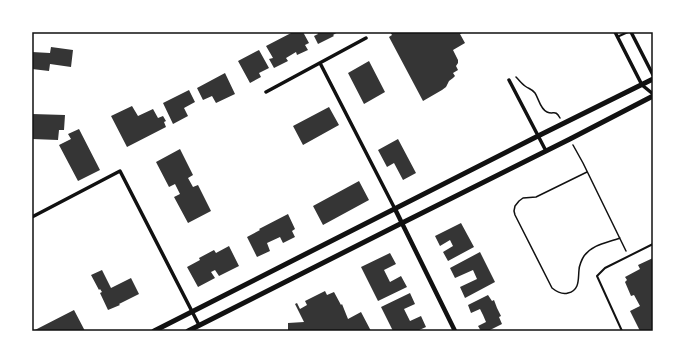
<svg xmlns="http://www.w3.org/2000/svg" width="685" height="363" font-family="'PT Sans',sans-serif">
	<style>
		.building { fill: #353535 }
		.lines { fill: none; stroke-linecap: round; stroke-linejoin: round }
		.path { stroke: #111; stroke-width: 1.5 }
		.service { stroke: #111; stroke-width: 2 }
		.minor { stroke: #111; stroke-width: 3.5 }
		.tertiary { stroke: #111; stroke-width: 4.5 }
		.secondary { stroke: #111; stroke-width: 5 }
		.neatline { fill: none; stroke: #111; stroke-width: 1.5 }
	</style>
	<rect width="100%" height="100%" fill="#fff"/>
	<!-- building -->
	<path class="building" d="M293 32H303L309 43 305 45 308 50 297 55 296 52 286 58 288 61 274 68 269 59 273 58 266 46Z
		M317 32H338L333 35 334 36 318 44 314 36 318 34Z
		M390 32H464L460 34 465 43 453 50 458 60V63L456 66 458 70 453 73 455 76 453 78 449 81 446 87 442 90 423 101 389 37 392 35Z
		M51 47 73 50 71 67 50 64 49 71 32 69V52L50 53Z
		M259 50 269 68 259 73 261 77 250 83 238 61Z
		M369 61 385 92 364 104 348 73Z
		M225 73 235 94 216 103 212 96 203 100 197 88Z
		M189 90 195 102 184 108 188 116 173 124 163 103Z
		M132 106 138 116 153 109 158 118 163 116 166 121 164 122 166 127 127 147 111 116Z
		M329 107 339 125 303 145 293 126Z
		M32 114 65 115 64 130H59L58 140 32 139Z
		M79 129 100 170 78 181 59 145 71 139 68 134Z
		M398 139 416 173 403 180 394 163 387 167 378 150Z
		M180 149 193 175 188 178 193 187 198 185 211 211 188 223 174 197 180 194 175 184 169 187 156 162Z
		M359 181 369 200 323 225 313 206Z
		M288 214 295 229 292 231 295 237 283 243 280 237 267 243 270 251 257 257 247 237 260 230 259 229Z
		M461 223 474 247 448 261 443 252 453 246 450 240 440 246 435 236Z
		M229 246 239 266 219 276 215 270 211 272 215 278 198 287 187 267 200 260 199 258 214 250 216 253Z
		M480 252 495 282 465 298 460 287 477 279 473 270 455 278 450 268Z
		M390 253 396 264 384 270 390 282 401 276 407 287 378 301 361 267Z
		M653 258V331H640L630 311 640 306 634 295 631 296 625 282 627 280 625 277 640 269 638 265Z
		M102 270 111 288 131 278 139 294 119 304 120 305 108 310 100 293 102 292 100 289 99 290 91 275Z
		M325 291 327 295 334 292 341 305 342 304 348 319 361 312 371 331H288V323L304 322 295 304 297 303 300 309 307 305 305 301Z
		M410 293 415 304 404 309 410 321 421 316 426 327 417 331H393L381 307Z
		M488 295 492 301 494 300 497 308 501 316 499 317 502 324 488 331H481L478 326 486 322 483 315 480 309 471 313 468 305Z
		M74 310 85 331H33Z"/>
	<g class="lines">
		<!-- path -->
		<path class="path" d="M516 77C519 80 522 84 525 86 529 89 532 89 535 93 539 99 540 109 547 112 554 115 555 109 560 118
			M573 145 583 163 626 251
			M587 172 536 197 523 198 519 201 515 206 514 211 515 215 552 288C557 292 562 295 568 293 580 290 578 279 579 270 579 266 582 259 584 256 593 244 607 243 620 238"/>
		<!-- service -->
		<path class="service" d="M617 37 628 32
			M622 331 597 276 605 268 653 244"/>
		<!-- minor -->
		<path class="minor" d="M615 32 642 85 653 94
			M631 32 653 75
			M320 63 395 209
			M509 80 546 151
			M266 92 366 38
			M32 217 120 171 199 325"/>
		<!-- tertiary -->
		<path class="tertiary" d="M395 209 455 331"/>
		<!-- secondary -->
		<path class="secondary" d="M154 331 538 136 653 79
			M188 331 402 223 570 139 653 96"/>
	</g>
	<!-- border -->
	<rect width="685" height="363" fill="none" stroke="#ffffff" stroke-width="66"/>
	<rect x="33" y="33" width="619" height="297" class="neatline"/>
</svg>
